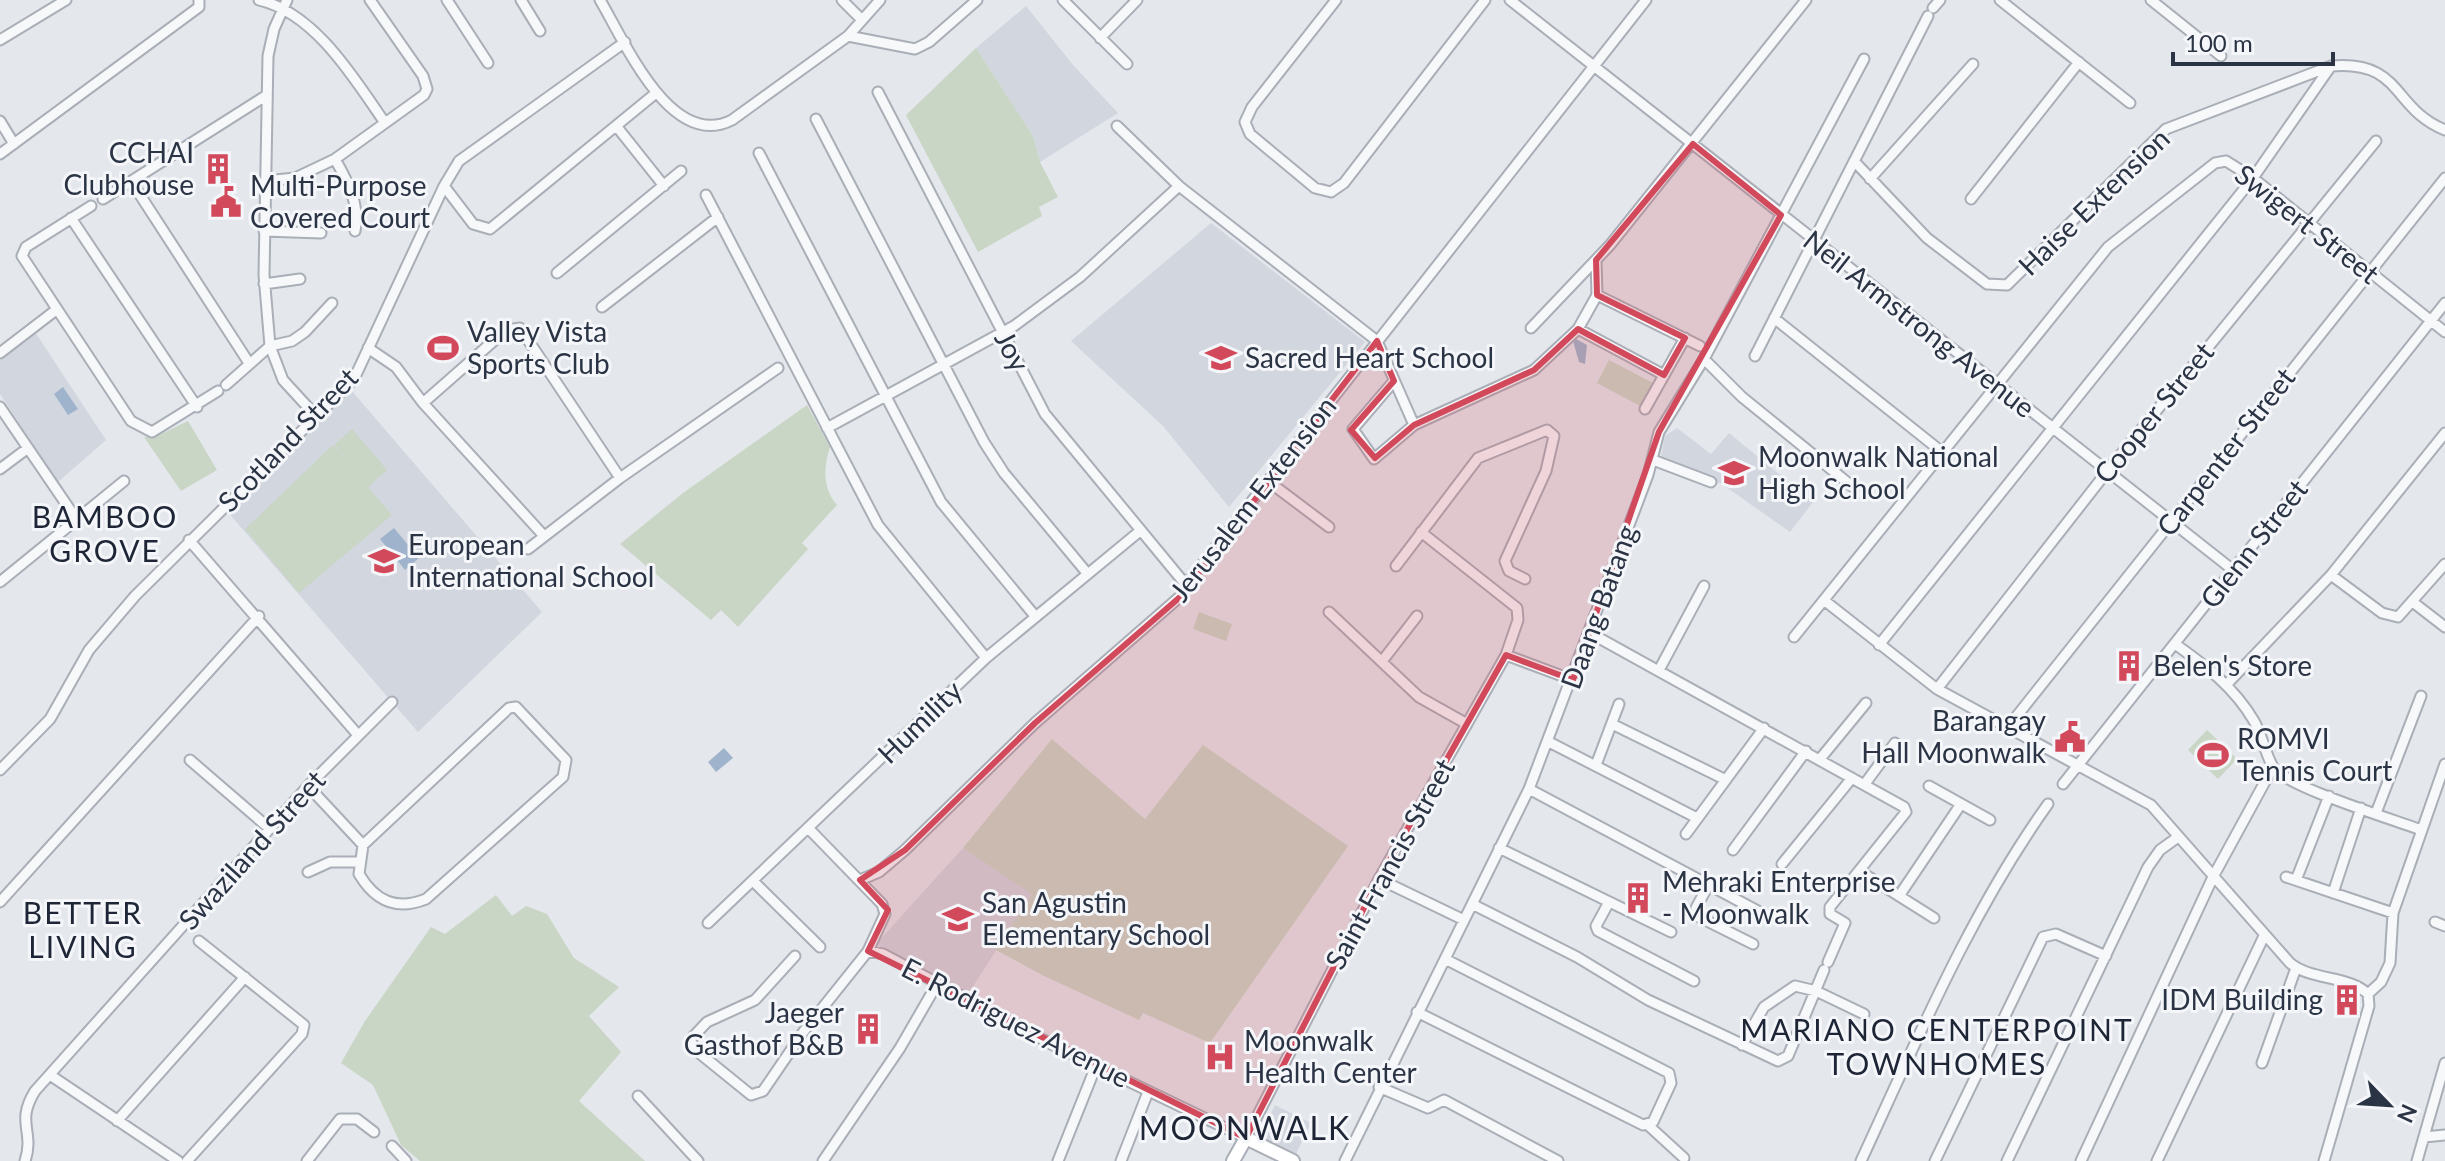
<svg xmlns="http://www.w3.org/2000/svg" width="2445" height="1161" font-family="Lato,sans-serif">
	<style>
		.built { fill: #d2d6de }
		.green { fill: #c9d6c5 }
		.water { fill: #9fb4cc }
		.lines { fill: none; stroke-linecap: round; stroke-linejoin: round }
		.minor-casing { stroke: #a9aeb7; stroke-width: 13 }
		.secondary-casing { stroke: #a9aeb7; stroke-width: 16 }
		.minor { stroke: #f7f8fa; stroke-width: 9 }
		.secondary { stroke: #fff; stroke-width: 12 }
		.marked { fill: #d1495b; fill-opacity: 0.2; stroke: #d1495b; stroke-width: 6; stroke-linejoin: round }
		.labels { text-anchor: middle; stroke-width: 6; stroke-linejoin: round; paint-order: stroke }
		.poi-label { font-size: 28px; fill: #2b3445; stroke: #f4f6f9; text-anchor: start }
		.street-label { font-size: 28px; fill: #2b3445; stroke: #f4f6f9 }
		.neighbourhood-label { font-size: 30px; letter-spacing: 2px; fill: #1d2536; stroke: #f4f6f9 }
		.quarter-label { font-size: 32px; letter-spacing: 2px; fill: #1d2536; stroke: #f4f6f9 }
	</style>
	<rect width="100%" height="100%" fill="#e4e7ec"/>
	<!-- built -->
	<path class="built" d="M1026 6 1073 65 1118 113 1040 162 1033 136 976 48Z
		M1211 223 1365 342 1229 507 1163 426 1071 341Z
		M35 332 106 440 58 482 0 394V360Z
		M351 390 542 612 418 732 226 510Z
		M1677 428 1711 454 1729 433 1813 502 1790 532 1722 484 1660 461 1665 436Z
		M963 848 1033 894 966 997 876 944Z
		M1214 1041 1236 1051 1227 1072 1205 1062Z
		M1275 1105 1311 1123 1296 1154 1260 1137Z"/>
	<!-- green -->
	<path class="green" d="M976 48 1033 136 1040 162 1058 197 1039 207 1042 216 978 252 906 115Z
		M1609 360 1653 383 1640 406 1597 383Z
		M807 405 830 447C823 468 823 489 837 505L802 543 808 549 738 627 721 610 711 620 620 544 683 493Z
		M188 421 217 470 181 491 144 437H155Z
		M352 429 387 470 368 487 392 515 299 593 245 529 333 445 349 463 334 445Z
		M1199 612 1232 624 1226 641 1193 629Z
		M2207 730 2237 759 2218 779 2188 750Z
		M1052 739 1145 819 1203 745 1348 846 1210 1043 1143 1013 1139 1020 1042 975 996 950 1032 894 963 848Z
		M496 895 512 916 526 906 547 914 574 958 619 987 589 1016 621 1052 579 1101 645 1161H420L401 1145 373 1085 341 1063 365 1021 431 927 445 934Z"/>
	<!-- water -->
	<path class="water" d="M1576 339 1587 345 1585 364 1579 362 1573 341Z
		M63 387 78 409 68 415 54 394Z
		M394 528 419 558 405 570 380 539Z
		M724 748 733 758 716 772 708 762Z"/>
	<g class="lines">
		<defs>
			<path id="minor" d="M259 0C315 13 354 78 385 123
				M287 0 274 29 268 56 264 275 270 346 283 380 316 416
				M447 0 488 63
				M521 0 540 31
				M600 0C625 42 671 151 732 120L848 36 880 0
				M842 0 862 20
				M1063 0 1127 64
				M1336 0 1252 107 1245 122 1250 134 1315 188 1331 192 1344 183 1485 0
				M1510 0 2233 570
				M2000 0 2130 103
				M2151 0 2221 56
				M1933 8 1940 0
				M848 36 915 49 929 42 977 0
				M1100 38 1137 0
				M0 40 66 0
				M878 92 1045 414 1186 585
				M816 119 984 442 1004 473 1087 573
				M0 121 14 144
				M1117 126 1179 186 1377 341 1414 425
				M617 127 664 186
				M759 153 941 502 1035 616
				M0 154 199 7V0
				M335 159C348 182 360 204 355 231
				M1854 161 1927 238 1987 284 2007 285 2166 129 2331 66C2403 60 2391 108 2445 130
				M1870 179 1973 64
				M131 181 249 363
				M265 181 295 178 335 159 424 95 427 89 423 76 370 0
				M444 186 473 224 490 229 656 93
				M706 195 878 525 986 658
				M103 199 267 95
				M1971 199 2079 62
				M91 206 26 247 22 256 131 421 152 432 218 391
				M71 218 197 407
				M264 231 321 233
				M1596 260 1597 295
				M557 273 681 171
				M264 284 300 279
				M1597 295 1700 346
				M602 307 718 217
				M1774 318 1942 452
				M1531 328 1610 245 1806 0
				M1578 329 1664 375
				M368 348 396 367 423 403 544 536
				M0 353 56 310
				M1755 356 1928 16
				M1704 359 1742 397 1853 487
				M1394 381 1353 429 1374 459 1414 425 1534 370 1578 329 1597 295
				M226 385 270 346 292 341 305 332 332 303
				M423 403 506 330 520 328 620 478
				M0 407 77 520
				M1645 409 1685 338
				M827 428 1014 326 1080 277 1179 186
				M1653 460 1711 482
				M0 469 28 448
				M1268 481 1329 527
				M189 540 358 735
				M528 549 620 478 778 368
				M1396 566 1478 458 1547 430 1554 436 1546 471 1505 561 1509 571 1525 579
				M2331 575 2382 613 2398 617 2445 564
				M0 582 124 481
				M1825 601 1937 689 2151 805 2290 963C2312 981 2348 975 2368 994L2369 1006 2324 1161
				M2414 603 2445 627
				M1329 612 1419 697 1467 724
				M1590 633 1904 807 1906 812 1830 907V914L1845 923 1828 962
				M1794 637 2108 247 2215 163 2226 161 2253 178 2445 332
				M2175 644C2206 666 2234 687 2254 721 2262 735 2265 753 2273 767 2284 786 2395 820 2421 830
				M1879 645 2253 178 2331 66
				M1506 655 1573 680
				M1383 660 1417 616
				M1659 670 1704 586
				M2227 684 2331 575 2445 433
				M1937 689 2109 469 2376 141
				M516 707 566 760 563 777 426 899C396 911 375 901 359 874L363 845 509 708Z
				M1612 724 1724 779
				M2008 727 2445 178
				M1549 742 1697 818
				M1820 759 1866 703
				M190 760 270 829
				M1596 765 1619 704
				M0 770 50 719 89 650 135 596 354 379 444 186 459 161 625 42
				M2063 784 2445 303
				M1864 785 1895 743
				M308 786 363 845
				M1929 786 1990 820
				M1529 789 1769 917
				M2376 813 2421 696
				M1686 834 1764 728
				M1499 848 1671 932
				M1733 850 1806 751
				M1782 864 1852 778
				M308 872 330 862H359
				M1861 872 1934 918
				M2286 877 2393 913
				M1379 879 1464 920
				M860 880 879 872 905 850 1035 723 1183 594 1186 585 1646 0
				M2296 880 2329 796
				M754 882 820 947
				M1709 884 1696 908 1697 916 1753 944
				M2333 893 2361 808
				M1899 896 1961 804
				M0 902 259 616
				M1609 902 1596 926 1598 931 1694 981
				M1472 904 1577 957 1648 1000 1778 1061 1788 1056 1824 970
				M2435 922 2445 926
				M708 923 986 658 1140 531
				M868 951 883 954 1053 1045 1246 1138 1379 879 1506 655 1518 620 1517 608 1421 532
				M795 956 755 1000 707 1022 691 1039 693 1048 751 1095 763 1091 804 1031 868 951 885 914 882 904 810 830
				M2368 994 2381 982 2390 963 2393 913 2445 764
				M1417 1012 1643 1125 1653 1122 1671 1083 1669 1073 1445 959
				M1742 1045 1764 1007 1795 986 1816 991 1864 1014
				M2262 1063 2296 968
				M50 1075 178 1161
				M1379 1087 1428 1108 1444 1100 1558 1161
				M638 1096 698 1161
				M117 1121 245 977
				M1649 1126 1684 1158
				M2424 1137 2445 1135
				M392 1146 406 1161
				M25 1161C35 1131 15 1123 35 1091L308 786 392 702
				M187 1161 302 1034 304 1025 199 941
				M307 1161 340 1119H357L374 1132
				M823 1161 900 1048 937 984
				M1058 1161 1096 1066
				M1121 1161 1148 1092
				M1345 1161 1529 789 1648 475 1659 432 1704 359 1864 59
				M1861 1161C1917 1040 1970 913 2048 804
				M1935 1161 2043 937 2056 934 2106 956
				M2007 1161 2148 867 2160 850 2178 837
				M2081 1161 2213 877 2273 767
				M2157 1161 2264 936
				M2417 1161 2445 1063"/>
			<path id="secondary" d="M1233 1161 1246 1138 1293 1161"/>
		</defs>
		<!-- minor casing -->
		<use href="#minor" class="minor-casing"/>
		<!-- secondary casing -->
		<use href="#secondary" class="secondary-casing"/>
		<!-- minor -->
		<use href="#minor" class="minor"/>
		<!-- secondary -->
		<use href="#secondary" class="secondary"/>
	</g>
	<!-- marked area -->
	<path class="marked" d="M1693 144 1781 215 1659 432 1573 680 1506 655 1379 879 1246 1138 868 951 888 910 860 880 905 850 1035 723 1180 597 1377 341 1394 381 1351 430 1375 458 1414 425 1534 370 1578 329 1664 375 1685 338 1597 295 1596 260Z"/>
	<!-- icons -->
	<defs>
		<symbol id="building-bare" viewBox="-9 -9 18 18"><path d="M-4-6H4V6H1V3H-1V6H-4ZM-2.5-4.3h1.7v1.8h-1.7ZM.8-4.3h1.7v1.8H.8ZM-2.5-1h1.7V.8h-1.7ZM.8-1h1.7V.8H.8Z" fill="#d1495b" stroke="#f4f6f9" stroke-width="2.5" paint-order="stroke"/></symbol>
		<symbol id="civic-bare" viewBox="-9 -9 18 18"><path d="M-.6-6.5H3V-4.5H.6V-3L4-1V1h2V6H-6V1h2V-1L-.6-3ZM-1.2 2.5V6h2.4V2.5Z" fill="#d1495b" stroke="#f4f6f9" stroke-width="2.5" paint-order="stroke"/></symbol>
		<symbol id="stadium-bare" viewBox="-9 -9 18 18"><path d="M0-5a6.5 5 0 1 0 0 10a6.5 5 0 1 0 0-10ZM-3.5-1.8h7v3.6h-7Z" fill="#d1495b" stroke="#f4f6f9" stroke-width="2.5" paint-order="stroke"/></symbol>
		<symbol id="school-bare" viewBox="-9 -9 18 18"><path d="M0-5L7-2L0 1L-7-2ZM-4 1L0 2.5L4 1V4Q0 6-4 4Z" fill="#d1495b" stroke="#f4f6f9" stroke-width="2.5" paint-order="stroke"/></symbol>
		<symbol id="hospital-bare" viewBox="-9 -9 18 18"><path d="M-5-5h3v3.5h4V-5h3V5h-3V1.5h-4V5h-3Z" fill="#d1495b" stroke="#f4f6f9" stroke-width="2.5" paint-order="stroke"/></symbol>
	</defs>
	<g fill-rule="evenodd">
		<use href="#building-bare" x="196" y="147" width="44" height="44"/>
		<use href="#civic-bare" x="204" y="180" width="44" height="44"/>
		<use href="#stadium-bare" x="421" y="326" width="44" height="44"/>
		<use href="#school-bare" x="1199" y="336" width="44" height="44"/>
		<use href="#school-bare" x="1712" y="451" width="44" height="44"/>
		<use href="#school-bare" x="362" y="539" width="44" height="44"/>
		<use href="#building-bare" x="2107" y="644" width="44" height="44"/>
		<use href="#civic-bare" x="2048" y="715" width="44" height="44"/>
		<use href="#stadium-bare" x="2191" y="733" width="44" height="44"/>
		<use href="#building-bare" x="1616" y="876" width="44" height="44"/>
		<use href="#school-bare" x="936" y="897" width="44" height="44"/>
		<use href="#building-bare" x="2325" y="978" width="44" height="44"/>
		<use href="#building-bare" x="846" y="1007" width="44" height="44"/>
		<use href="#hospital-bare" x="1198" y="1035" width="44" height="44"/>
	</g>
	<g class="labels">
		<!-- poi labels -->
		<g class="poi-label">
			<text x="194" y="163" text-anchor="end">CCHAI<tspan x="194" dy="32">Clubhouse</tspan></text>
			<text x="250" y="196">Multi-Purpose<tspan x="250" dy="32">Covered Court</tspan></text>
			<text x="467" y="342">Valley Vista<tspan x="467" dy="32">Sports Club</tspan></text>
			<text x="1245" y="368">Sacred Heart School</text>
			<text x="1758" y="467">Moonwalk National<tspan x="1758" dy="32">High School</tspan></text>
			<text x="408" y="555">European<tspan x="408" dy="32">International School</tspan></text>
			<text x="2153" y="676">Belen's Store</text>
			<text x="2046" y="731" text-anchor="end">Barangay<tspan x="2046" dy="32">Hall Moonwalk</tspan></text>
			<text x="2237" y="749">ROMVI<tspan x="2237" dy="32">Tennis Court</tspan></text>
			<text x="1662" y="892">Mehraki Enterprise<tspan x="1662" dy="32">- Moonwalk</tspan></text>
			<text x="982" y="913">San Agustin<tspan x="982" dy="32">Elementary School</tspan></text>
			<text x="2323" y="1010" text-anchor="end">IDM Building</text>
			<text x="844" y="1023" text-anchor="end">Jaeger<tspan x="844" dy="32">Gasthof B&amp;B</tspan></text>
			<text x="1244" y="1051">Moonwalk<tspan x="1244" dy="32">Health Center</tspan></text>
		</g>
		<!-- street labels -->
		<g class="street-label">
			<text transform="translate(2094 202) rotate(-44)" y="10">Haise Extension</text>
			<text transform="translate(2307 224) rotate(38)" y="10">Swigert Street</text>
			<text transform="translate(1919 324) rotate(38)" y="10">Neil Armstrong Avenue</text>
			<text transform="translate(1012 351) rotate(62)" y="10">Joy</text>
			<text transform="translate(2154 413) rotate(-51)" y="10">Cooper Street</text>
			<text transform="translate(288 440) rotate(-46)" y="10">Scotland Street</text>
			<text transform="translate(2226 452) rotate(-52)" y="10">Carpenter Street</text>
			<text transform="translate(1253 499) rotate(-52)" y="10">Jerusalem Extension</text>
			<text transform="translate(2254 544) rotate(-52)" y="10">Glenn Street</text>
			<text transform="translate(1599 607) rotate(-70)" y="10">Daang Batang</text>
			<text transform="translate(920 722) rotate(-44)" y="10">Humility</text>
			<text transform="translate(252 850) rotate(-48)" y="10">Swaziland Street</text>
			<text transform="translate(1390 864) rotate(-61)" y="10">Saint Francis Street</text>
			<text transform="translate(1016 1023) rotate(27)" y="10">E. Rodriguez Avenue</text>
		</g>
		<!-- neighbourhood labels -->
		<g class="neighbourhood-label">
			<text x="105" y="528">BAMBOO<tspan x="105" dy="34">GROVE</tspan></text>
			<text x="83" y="924">BETTER<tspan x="83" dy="34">LIVING</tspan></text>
			<text x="1937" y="1041">MARIANO CENTERPOINT<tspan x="1937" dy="34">TOWNHOMES</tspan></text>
		</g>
		<!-- quarter labels -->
		<g class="quarter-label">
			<text x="1245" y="1140">MOONWALK</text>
		</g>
	</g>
	<!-- north arrow -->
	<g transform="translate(2389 1105) rotate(115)" stroke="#f4f6f9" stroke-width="6" paint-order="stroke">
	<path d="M0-6L14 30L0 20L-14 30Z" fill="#2b3445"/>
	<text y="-12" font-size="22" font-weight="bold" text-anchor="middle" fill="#2b3445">N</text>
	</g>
	<!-- scale -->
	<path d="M2173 52v12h160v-12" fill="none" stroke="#2b3445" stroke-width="4"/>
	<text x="2185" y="52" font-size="24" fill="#2b3445" stroke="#f4f6f9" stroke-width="6" paint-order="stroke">100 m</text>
</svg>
